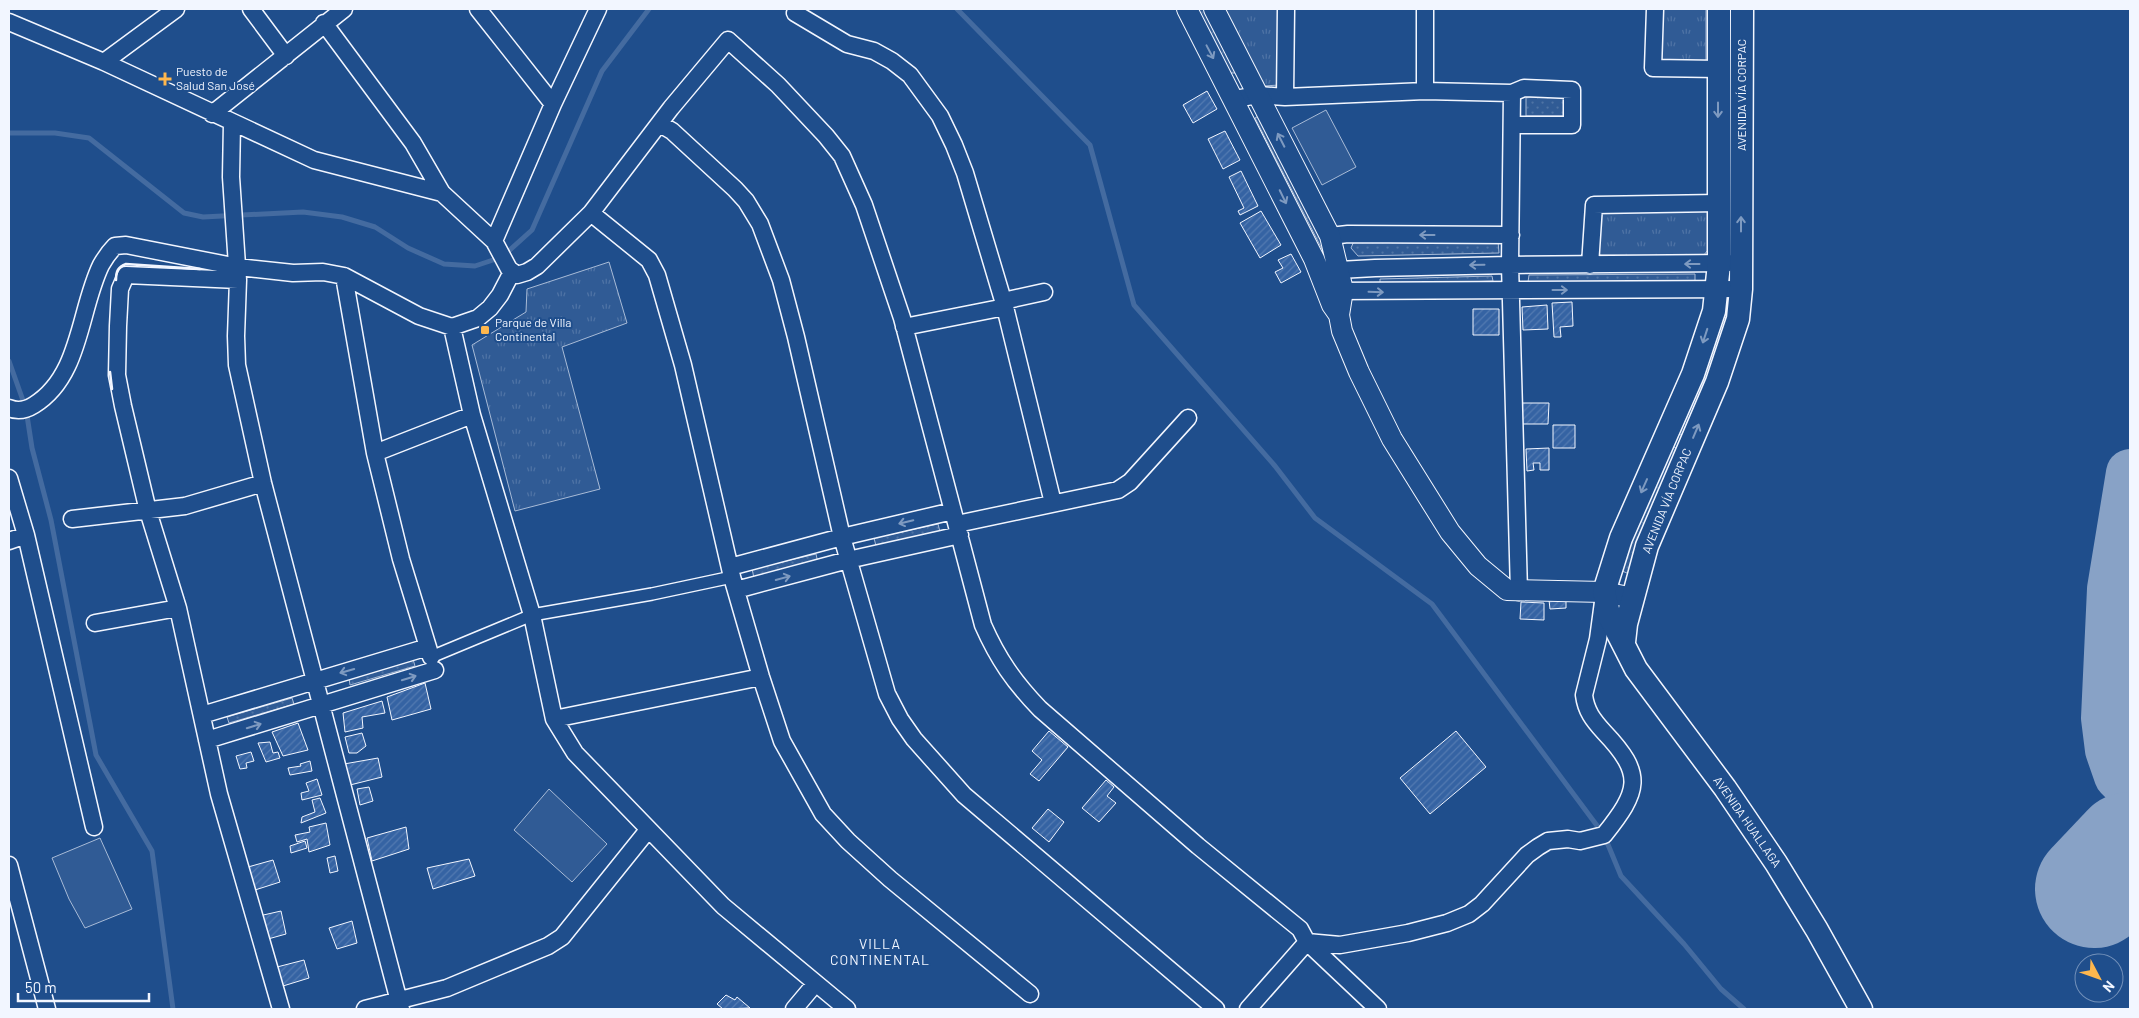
<svg xmlns="http://www.w3.org/2000/svg" width="2139" height="1018" font-family="Barlow,sans-serif">
	<style>
		.grass { fill: url(#grass-dots); stroke: #a8bbd7 }
		.park { fill: url(#park-tufts); stroke: #a8bbd7 }
		.built { fill: #305b95; stroke: #a8bbd7 }
		.lines { fill: none; stroke-linecap: round; stroke-linejoin: round }
		.stream { stroke: #446ba0; stroke-width: 5 }
		.taxiway { stroke: #88a2c6; stroke-width: 48 }
		.runway { stroke: #88a2c6; stroke-width: 118 }
		.building { fill: url(#building-hatch); stroke: #f2f6ff }
		.pedestrian-casing { stroke: #f2f6ff; stroke-width: 14 }
		.minor-casing { stroke: #f2f6ff; stroke-width: 19 }
		.tertiary-casing { stroke: #f2f6ff; stroke-width: 22 }
		.secondary-casing { stroke: #f2f6ff; stroke-width: 25 }
		.pedestrian { stroke: #1f4e8c; stroke-width: 11 }
		.minor { stroke: #1f4e8c; stroke-width: 16 }
		.tertiary { stroke: #1f4e8c; stroke-width: 20 }
		.secondary { stroke: #1f4e8c; stroke-width: 22 }
		.wall { stroke: #f2f6ff; stroke-width: 2.5 }
		.oneway { stroke: #7e9ac0 }
		.poi-dot { fill: #ffb74d; stroke: #1f4e8c; stroke-width: 2 }
		.labels { text-anchor: middle; stroke-width: 4; stroke-linejoin: round; paint-order: stroke }
		.poi-label { font-size: 12px; fill: #f2f6ff; stroke: #1f4e8c; text-anchor: start }
		.street-label { font-size: 12px; fill: #f2f6ff; stroke: #1f4e8c }
		.neighbourhood-label { font-size: 14px; letter-spacing: 1px; fill: #f2f6ff; stroke: #1f4e8c }
	</style>
	<defs>
		<pattern id="grass-dots" width="8" height="8" patternUnits="userSpaceOnUse" patternTransform="scale(1.25)"><rect width="8" height="8" fill="#305b95"/><path d="M2 2h.1M6 6h.1" fill="none" stroke="#4e73a5" stroke-width="1.8" stroke-linecap="round"/></pattern>
		<pattern id="park-tufts" width="24" height="20" patternUnits="userSpaceOnUse" patternTransform="scale(1.25)"><rect width="24" height="20" fill="#305b95"/><path d="M3 7l-1-3M5 7V3M7 7l1-3M15 17l-1-3M17 17v-4M19 17l1-3" fill="none" stroke="#4e73a5"/></pattern>
		<pattern id="building-hatch" width="6" height="6" patternUnits="userSpaceOnUse" patternTransform="scale(1.25)"><rect width="6" height="6" fill="#3563a3"/><path d="M-1 1l2-2M0 6l6-6M5 7l2-2" fill="none" stroke="#537ab1"/></pattern>
	</defs>
	<rect width="100%" height="100%" fill="#1f4e8c"/>
	<!-- grass -->
	<path class="grass" d="M1197 9H1205L1237 73H1230Z
		M1526 97H1565V116H1526Z
		M1260 115 1328 248 1323 251 1255 118Z
		M1354 241H1498L1499 253 1358 256 1351 248Z
		M1695 274V281L1528 282 1529 275Z
		M1492 276 1493 281 1380 285V279Z
		M1720 316 1730 319 1686 437 1676 433Z
		M1670 445 1680 450 1632 575 1622 571 1631 538Z
		M938 524 940 532 876 546 874 538Z
		M816 554 818 563 754 578 752 569Z
		M413 659 415 666 350 685 349 678Z
		M292 698 294 704 229 723 227 717Z"/>
	<!-- park -->
	<path class="park" d="M1224 9H1280V85L1263 86Z
		M1657 9H1706V63H1658Z
		M1596 206 1709 209 1708 250 1703 256 1597 255Z
		M609 262 627 323 562 347 600 489 515 511 472 345 526 312 527 289Z"/>
	<!-- built -->
	<path class="built" d="M1326 110 1356 167 1322 185 1292 128Z
		M549 789 607 844 572 882 514 830Z
		M100 838 132 909 85 928 69 899 52 858Z"/>
	<g class="lines">
		<!-- stream -->
		<path class="stream" d="M957 9 1090 145 1134 305 1275 466 1315 518 1432 604 1604 835 1621 876 1684 944 1721 989 1744 1009
			M9 133H55L89 138 184 213 203 217 303 212 342 217 375 227 408 248 444 264 475 266 502 257 532 230 602 71 649 9
			M9 361 26 409 32 448 51 520 96 755 152 851 173 1009"/>
		<!-- taxiway -->
		<path class="taxiway" d="M2130 473 2111 589 2105 718 2109 750 2118 776 2130 788"/>
		<!-- runway -->
		<path class="runway" d="M2094 889 2130 851"/>
	</g>
	<!-- building -->
	<path class="building" d="M1207 91 1217 109 1193 123 1183 105Z
		M1225 131 1240 160 1223 169 1208 139Z
		M1241 171 1258 206 1240 215 1238 211 1244 208 1229 177Z
		M1261 211 1281 245 1260 258 1240 223Z
		M1291 254 1301 272 1281 283 1275 272 1283 268 1278 260Z
		M1572 302 1573 326 1560 327 1561 337H1554L1552 303Z
		M1547 305 1548 329 1523 330 1522 307Z
		M1473 309H1499V335H1473Z
		M1521 403H1549L1548 424H1521Z
		M1553 425H1575V448H1553Z
		M1549 448V470H1540V463H1533L1534 470 1527 471 1526 449Z
		M1566 599V608L1550 609 1549 600Z
		M1521 602 1544 603V620L1520 619Z
		M425 683 431 709 392 720 387 697Z
		M382 701 385 713 362 717 363 728 345 732 343 713Z
		M298 723 308 750 283 756 272 732Z
		M1049 731 1068 747 1039 781 1030 774 1042 760 1032 751Z
		M1456 731 1486 767 1430 814 1400 778Z
		M362 733 366 746 357 753H349L345 737Z
		M270 742 273 753 278 752 280 758 266 762 258 743Z
		M251 752 254 761 246 763 247 768 240 769 236 756Z
		M378 758 382 777 350 785 344 764Z
		M310 761 312 771 290 775 288 768 301 766 300 764Z
		M317 779 322 795 302 800 301 793 309 791 306 783Z
		M1106 780 1114 787 1107 796 1116 803 1099 822 1082 808Z
		M369 787 373 801 360 805 357 789Z
		M320 798 326 813 301 823 302 817 315 812 312 800Z
		M1048 809 1064 822 1049 842 1032 828Z
		M326 823 330 845 309 852 307 839 297 842 295 835 310 832 309 827Z
		M406 827 409 849 372 861 367 838Z
		M305 841 307 848 291 853 290 846Z
		M335 856 338 871 330 873 327 858Z
		M469 859 475 876 433 889 427 868Z
		M273 860 280 882 255 890 248 867Z
		M281 911 286 934 268 939 259 916Z
		M352 921 357 943 337 949 329 928Z
		M304 960 309 978 283 986 277 967Z
		M726 995 735 1000 737 997 750 1008 723 1009 717 1004Z"/>
	<g class="lines">
		<defs>
			<path id="pedestrian" d="M431 657 532 615 652 594 732 577"/>
			<path id="minor" d="M251 9 286 56
				M478 9 553 104
				M1655 9 1653 68 1719 69
				M795 13 847 44 874 51 892 61 910 75 940 116 954 145 965 173 1005 307 1053 503
				M9 22 104 62 314 160 442 193
				M324 23 413 143 442 193 494 241 509 269 517 275 527 272 537 266 591 213 671 108 728 40 778 85 826 136 842 156 864 205 902 318 983 625C998 659 1014 682 1040 709L1198 846 1300 929 1307 942 1378 1009
				M104 62 176 9
				M1425 91V9
				M1512 93 1510 265 1519 592
				M1285 97 1286 9
				M1235 99 1258 95 1285 97 1425 91 1512 93 1524 88 1572 90V125H1512
				M212 114 344 9
				M232 123 231 177 238 280 236 336 237 365 263 483 401 1009
				M660 124 672 131 735 189 746 201 760 224 781 280 796 337 842 537 887 694 900 719 914 739 964 795 1216 1009
				M591 213 649 260 657 275 683 365 732 577 761 677 782 741 823 814 848 841 890 879 1030 994
				M1330 236 1348 234 1511 235
				M494 241 553 104 598 9
				M1590 265 1594 205 1718 203
				M1326 273 1339 270 1375 268 1510 265 1729 263
				M344 276 375 453 401 559 431 657
				M238 280 126 275 120 289 118 326 117 375 123 406 148 511 178 608 219 794 281 1009
				M1332 291 1741 289
				M1003 301 1044 292
				M452 327 472 415 532 615 554 719 575 753 723 906 847 1009
				M904 327 1005 307
				M9 408C18 412 26 410 34 405 81 376 79 310 101 265 105 258 109 252 115 246L126 245 238 267 293 273 323 272 344 276 419 316 452 327 478 318 490 308 500 295 512 272
				M375 453 472 415
				M9 478 26 535 94 827
				M72 519 185 506 263 483
				M957 524 1118 490 1130 482 1188 418
				M9 541 26 535
				M730 567 842 537 953 511
				M736 590 848 560 960 535
				M95 623 178 608
				M202 715 428 647
				M554 719 761 677
				M207 740 435 670
				M9 865 47 1009
				M1307 942 1340 945 1408 933 1447 923 1469 914 1482 904 1527 855 1538 847 1548 841 1568 839 1580 841 1604 835C1639 791 1645 775 1604 732 1593 720 1586 711 1584 695L1598 639 1603 602
				M365 1009 447 988 548 946 562 937 648 830
				M794 1009 815 984
				M1248 1009 1307 942"/>
			<path id="tertiary" d="M1187 9 1314 259 1332 305 1339 315 1342 331 1359 372 1392 439 1450 532 1478 566 1507 590 1604 592 1633 598
				M1214 9 1330 236 1343 290 1339 315"/>
			<path id="secondary" d="M1719 9V264L1714 311 1693 374 1621 538 1604 592 1610 618 1636 669 1725 788 1776 863 1817 930 1861 1009
				M1624 642 1626 624 1647 546 1717 382 1738 319 1741 289 1742 9"/>
		</defs>
		<!-- pedestrian casing -->
		<use href="#pedestrian" class="pedestrian-casing"/>
		<!-- minor casing -->
		<use href="#minor" class="minor-casing"/>
		<!-- tertiary casing -->
		<use href="#tertiary" class="tertiary-casing"/>
		<!-- secondary casing -->
		<use href="#secondary" class="secondary-casing"/>
		<!-- pedestrian -->
		<use href="#pedestrian" class="pedestrian"/>
		<!-- minor -->
		<use href="#minor" class="minor"/>
		<!-- tertiary -->
		<use href="#tertiary" class="tertiary"/>
		<!-- secondary -->
		<use href="#secondary" class="secondary"/>
		<!-- wall -->
		<path class="wall" d="M116 280C116 271 118 267 126 264L200 269
			M110 372 112 389"/>
	</g>
	<!-- one-way arrows -->
	<defs><path id="oneway-shaft" d="M-6 0H5M1.5-3L5.5 0L1.5 3" fill="none" stroke-width="1.6" stroke-linecap="round" stroke-linejoin="round" transform="scale(1.25)"/></defs>
	<g class="oneway">
		<use href="#oneway-shaft" transform="translate(1210 52) rotate(62)"/>
		<use href="#oneway-shaft" transform="translate(1718 110) rotate(90)"/>
		<use href="#oneway-shaft" transform="translate(1281 140) rotate(-117)"/>
		<use href="#oneway-shaft" transform="translate(1283 197) rotate(64)"/>
		<use href="#oneway-shaft" transform="translate(1741 224) rotate(-90)"/>
		<use href="#oneway-shaft" transform="translate(1427 235) rotate(-180)"/>
		<use href="#oneway-shaft" transform="translate(1692 264) rotate(180)"/>
		<use href="#oneway-shaft" transform="translate(1477 265) rotate(179)"/>
		<use href="#oneway-shaft" transform="translate(1560 290)"/>
		<use href="#oneway-shaft" transform="translate(1376 292) rotate(2)"/>
		<use href="#oneway-shaft" transform="translate(1705 336) rotate(108)"/>
		<use href="#oneway-shaft" transform="translate(1696 431) rotate(-67)"/>
		<use href="#oneway-shaft" transform="translate(1644 486) rotate(114)"/>
		<use href="#oneway-shaft" transform="translate(906 522) rotate(167)"/>
		<use href="#oneway-shaft" transform="translate(783 578) rotate(-15)"/>
		<use href="#oneway-shaft" transform="translate(347 671) rotate(164)"/>
		<use href="#oneway-shaft" transform="translate(409 678) rotate(-17)"/>
		<use href="#oneway-shaft" transform="translate(254 726) rotate(-17)"/>
	</g>
	<!-- markers -->
	<g class="poi-dot">
		<path d="M162.5 71.5h5v5h5v5h-5v5h-5v-5h-5v-5h5z"/>
		<rect x="480" y="325" width="10" height="10" rx="2.5"/>
	</g>
	<g class="labels">
		<!-- poi labels -->
		<g class="poi-label">
			<text x="176" y="76">Puesto de<tspan x="176" dy="14">Salud San José</tspan></text>
			<text x="495" y="327">Parque de Villa<tspan x="495" dy="14">Continental</tspan></text>
		</g>
		<!-- street labels -->
		<g class="street-label">
			<text transform="translate(1742 95) rotate(-90)" y="4">AVENIDA VÍA CORPAC</text>
			<text transform="translate(1667 501) rotate(-68)" y="4">AVENIDA VÍA CORPAC</text>
			<text transform="translate(1747 822) rotate(55)" y="4">AVENIDA HUALLAGA</text>
		</g>
		<!-- neighbourhood labels -->
		<g class="neighbourhood-label">
			<text x="880" y="949">VILLA<tspan x="880" dy="16">CONTINENTAL</tspan></text>
		</g>
	</g>
	<!-- border -->
	<rect width="2139" height="1018" fill="none" stroke="#f2f6ff" stroke-width="20"/>
	<!-- north arrow -->
	<g transform="translate(2099 978) rotate(131)"><circle r="24" fill="#1f4e8c" stroke="#7391ba"/>
	<path d="M0-4L9 19L0 12L-9 19Z" fill="#ffb74d"/>
	<text y="-8" font-size="14" font-weight="bold" text-anchor="middle" fill="#f2f6ff">N</text>
	</g>
	<!-- scale -->
	<path d="M18 993v8h131v-8" fill="none" stroke="#f2f6ff" stroke-width="2.5"/>
	<text x="25" y="993" font-size="15" fill="#f2f6ff" stroke="#1f4e8c" stroke-width="4" paint-order="stroke">50 m</text>
</svg>
